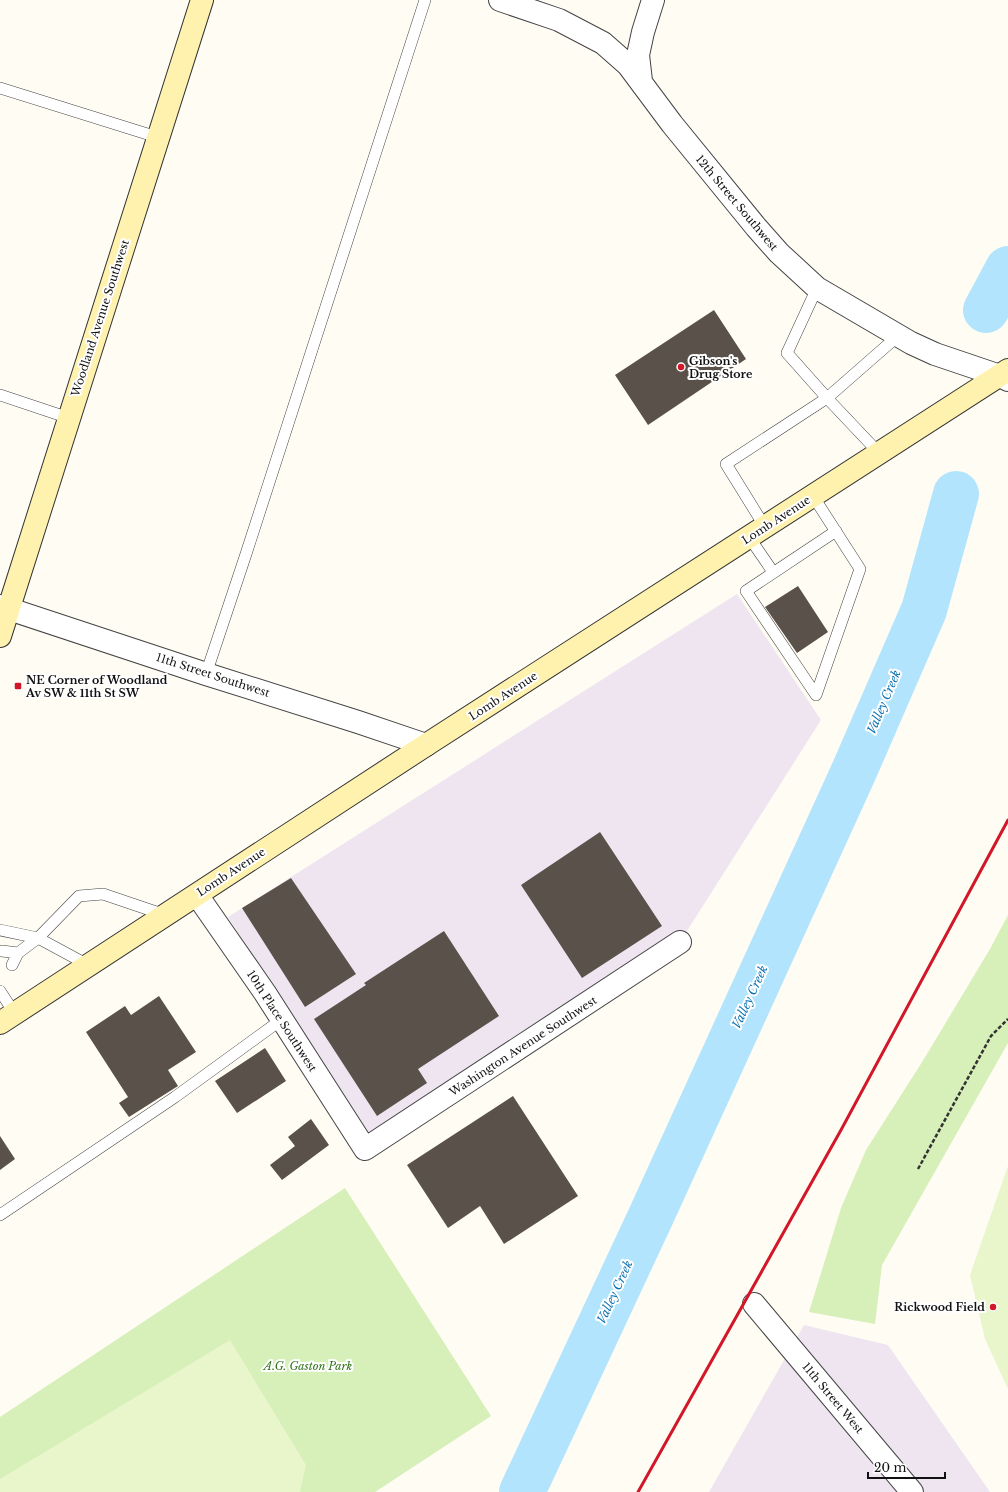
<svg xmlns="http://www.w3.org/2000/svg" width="1008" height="1492" font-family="'Libre Baskerville',serif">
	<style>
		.industrial { fill: #eee5f0 }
		.green { fill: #d7efb8 }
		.pitch { fill: #e9f5cb }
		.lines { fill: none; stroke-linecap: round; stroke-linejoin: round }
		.river { stroke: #b2e5fd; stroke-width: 46 }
		.building { fill: #5b514b }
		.lane-casing { stroke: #444; stroke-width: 12 }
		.street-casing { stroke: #444; stroke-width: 24 }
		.secondary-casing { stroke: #333; stroke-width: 24 }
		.path { stroke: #333; stroke-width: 2.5; stroke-dasharray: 4 2; stroke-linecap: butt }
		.lane { stroke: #fff; stroke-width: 11 }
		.street { stroke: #fff; stroke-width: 22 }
		.secondary { stroke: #fff2af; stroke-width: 22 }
		.rail { stroke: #d21729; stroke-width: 3 }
		.poi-dot { fill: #d21729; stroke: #fff; stroke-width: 1.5 }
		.labels { text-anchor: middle; stroke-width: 4; stroke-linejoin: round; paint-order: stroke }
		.street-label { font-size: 11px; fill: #111; stroke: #fff }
		.poi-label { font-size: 11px; font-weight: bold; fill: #111; stroke: #fff; text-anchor: start }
		.park-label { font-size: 11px; font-style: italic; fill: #2f7118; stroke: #fff }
		.water-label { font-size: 12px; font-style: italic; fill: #0a71b3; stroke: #fff }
	</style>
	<rect width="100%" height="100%" fill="#fffcf4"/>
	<!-- industrial -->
	<path class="industrial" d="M737 594 821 720 680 942 370 1136 228 917Z
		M804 1325 888 1345 990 1492H709Z"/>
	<!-- green -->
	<path class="green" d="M1008 915V1043L882 1265 875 1324 809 1312 841 1208 866 1150 924 1059 990 949Z
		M345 1188 491 1416 375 1492H0V1417Z"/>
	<!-- pitch -->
	<path class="pitch" d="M1008 1166V1389L985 1339 970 1275Z
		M230 1340 306 1465 300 1492H0V1479Z"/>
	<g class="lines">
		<!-- river -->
		<path class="river" d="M986 310 1008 269
			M522 1492 651 1216 854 771 924 610 956 494"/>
	</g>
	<!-- building -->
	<path class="building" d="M714 310 746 359 648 425 615 375Z
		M798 586 828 632 797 653 765 607Z
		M600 832 662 926 582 978 521 885Z
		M291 878 356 974 305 1007 242 908Z
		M444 931 499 1016 418 1069 427 1083 377 1116 314 1019 366 985 364 983Z
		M159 996 196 1052 168 1070 178 1086 129 1117 119 1103 128 1097 86 1032 125 1006 131 1015Z
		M265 1048 286 1081 237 1113 215 1081Z
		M513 1096 578 1196 504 1244 480 1206 448 1228 407 1165Z
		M311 1119 329 1145 282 1180 270 1165 295 1146 288 1137Z
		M0 1136 15 1159 0 1170Z"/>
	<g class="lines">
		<defs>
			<path id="lane" d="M0 88 157 137
				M0 395 69 418
				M879 453 827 398 899 335
				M813 496 860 569 816 695 746 591 836 531
				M765 527 726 464 827 398 787 353 817 288
				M749 537 773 572
				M206 674 246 554 425 0
				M0 930 38 938
				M2 951 18 953
				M12 965 18 953 38 938
				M88 965 38 938 79 896 103 894 165 915
				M0 991 15 1014
				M0 1215 175 1097 281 1020"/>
			<path id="street" d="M500 0 559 20 603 43 628 65 672 124 756 227 779 253 817 288 911 343 935 354 1000 376 1008 380
				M641 81 638 55 643 32 653 0
				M0 606 206 674 358 722 426 745
				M197 895 265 993 365 1149 680 942
				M754 1304 912 1492"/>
			<path id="secondary" d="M0 636 202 0
				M0 1023 426 745 1008 370"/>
		</defs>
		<!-- lane casing -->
		<use href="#lane" class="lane-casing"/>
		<!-- street casing -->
		<use href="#street" class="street-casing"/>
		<!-- secondary casing -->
		<use href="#secondary" class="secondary-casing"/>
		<!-- path -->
		<path class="path" d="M918 1169 991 1036 1008 1019"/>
		<!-- lane -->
		<use href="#lane" class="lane"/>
		<!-- street -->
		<use href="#street" class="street"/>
		<!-- secondary -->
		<use href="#secondary" class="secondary"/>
		<!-- rail -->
		<path class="rail" d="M638 1492 841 1130 1008 820"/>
	</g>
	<!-- markers -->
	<g class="poi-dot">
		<circle cx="681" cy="367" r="4"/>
		<rect x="14" y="682" width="8" height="8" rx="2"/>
		<circle cx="993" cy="1307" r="4"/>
	</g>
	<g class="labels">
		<!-- street labels -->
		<g class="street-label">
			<text transform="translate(737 203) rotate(50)" y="4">12th Street Southwest</text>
			<text transform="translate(100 318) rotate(-72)" y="4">Woodland Avenue Southwest</text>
			<text transform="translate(776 520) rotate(-33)" y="4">Lomb Avenue</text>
			<text transform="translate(213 675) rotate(18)" y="4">11th Street Southwest</text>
			<text transform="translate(503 696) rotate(-33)" y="4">Lomb Avenue</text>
			<text transform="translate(231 872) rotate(-33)" y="4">Lomb Avenue</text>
			<text transform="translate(282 1021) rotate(57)" y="4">10th Place Southwest</text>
			<text transform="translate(523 1046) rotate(-33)" y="4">Washington Avenue Southwest</text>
			<text transform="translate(833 1398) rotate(50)" y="4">11th Street West</text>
		</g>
		<!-- poi labels -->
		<g class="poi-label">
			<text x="689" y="365">Gibson's<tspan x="689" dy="13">Drug Store</tspan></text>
			<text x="26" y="684">NE Corner of Woodland<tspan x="26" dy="13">Av SW &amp; 11th St SW</tspan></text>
			<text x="985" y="1311" text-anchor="end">Rickwood Field</text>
		</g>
		<!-- park labels -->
		<g class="park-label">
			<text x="308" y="1370">A.G. Gaston Park</text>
		</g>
		<!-- water labels -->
		<g class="water-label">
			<text transform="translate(884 702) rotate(-67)" y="4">Valley Creek</text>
			<text transform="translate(750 997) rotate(-65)" y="4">Valley Creek</text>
			<text transform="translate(615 1292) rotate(-65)" y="4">Valley Creek</text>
		</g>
	</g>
	<!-- scale -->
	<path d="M868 1472v6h77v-6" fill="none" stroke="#111111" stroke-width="2"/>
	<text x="874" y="1472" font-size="12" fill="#111111" stroke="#ffffff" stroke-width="3" paint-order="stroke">20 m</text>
</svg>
